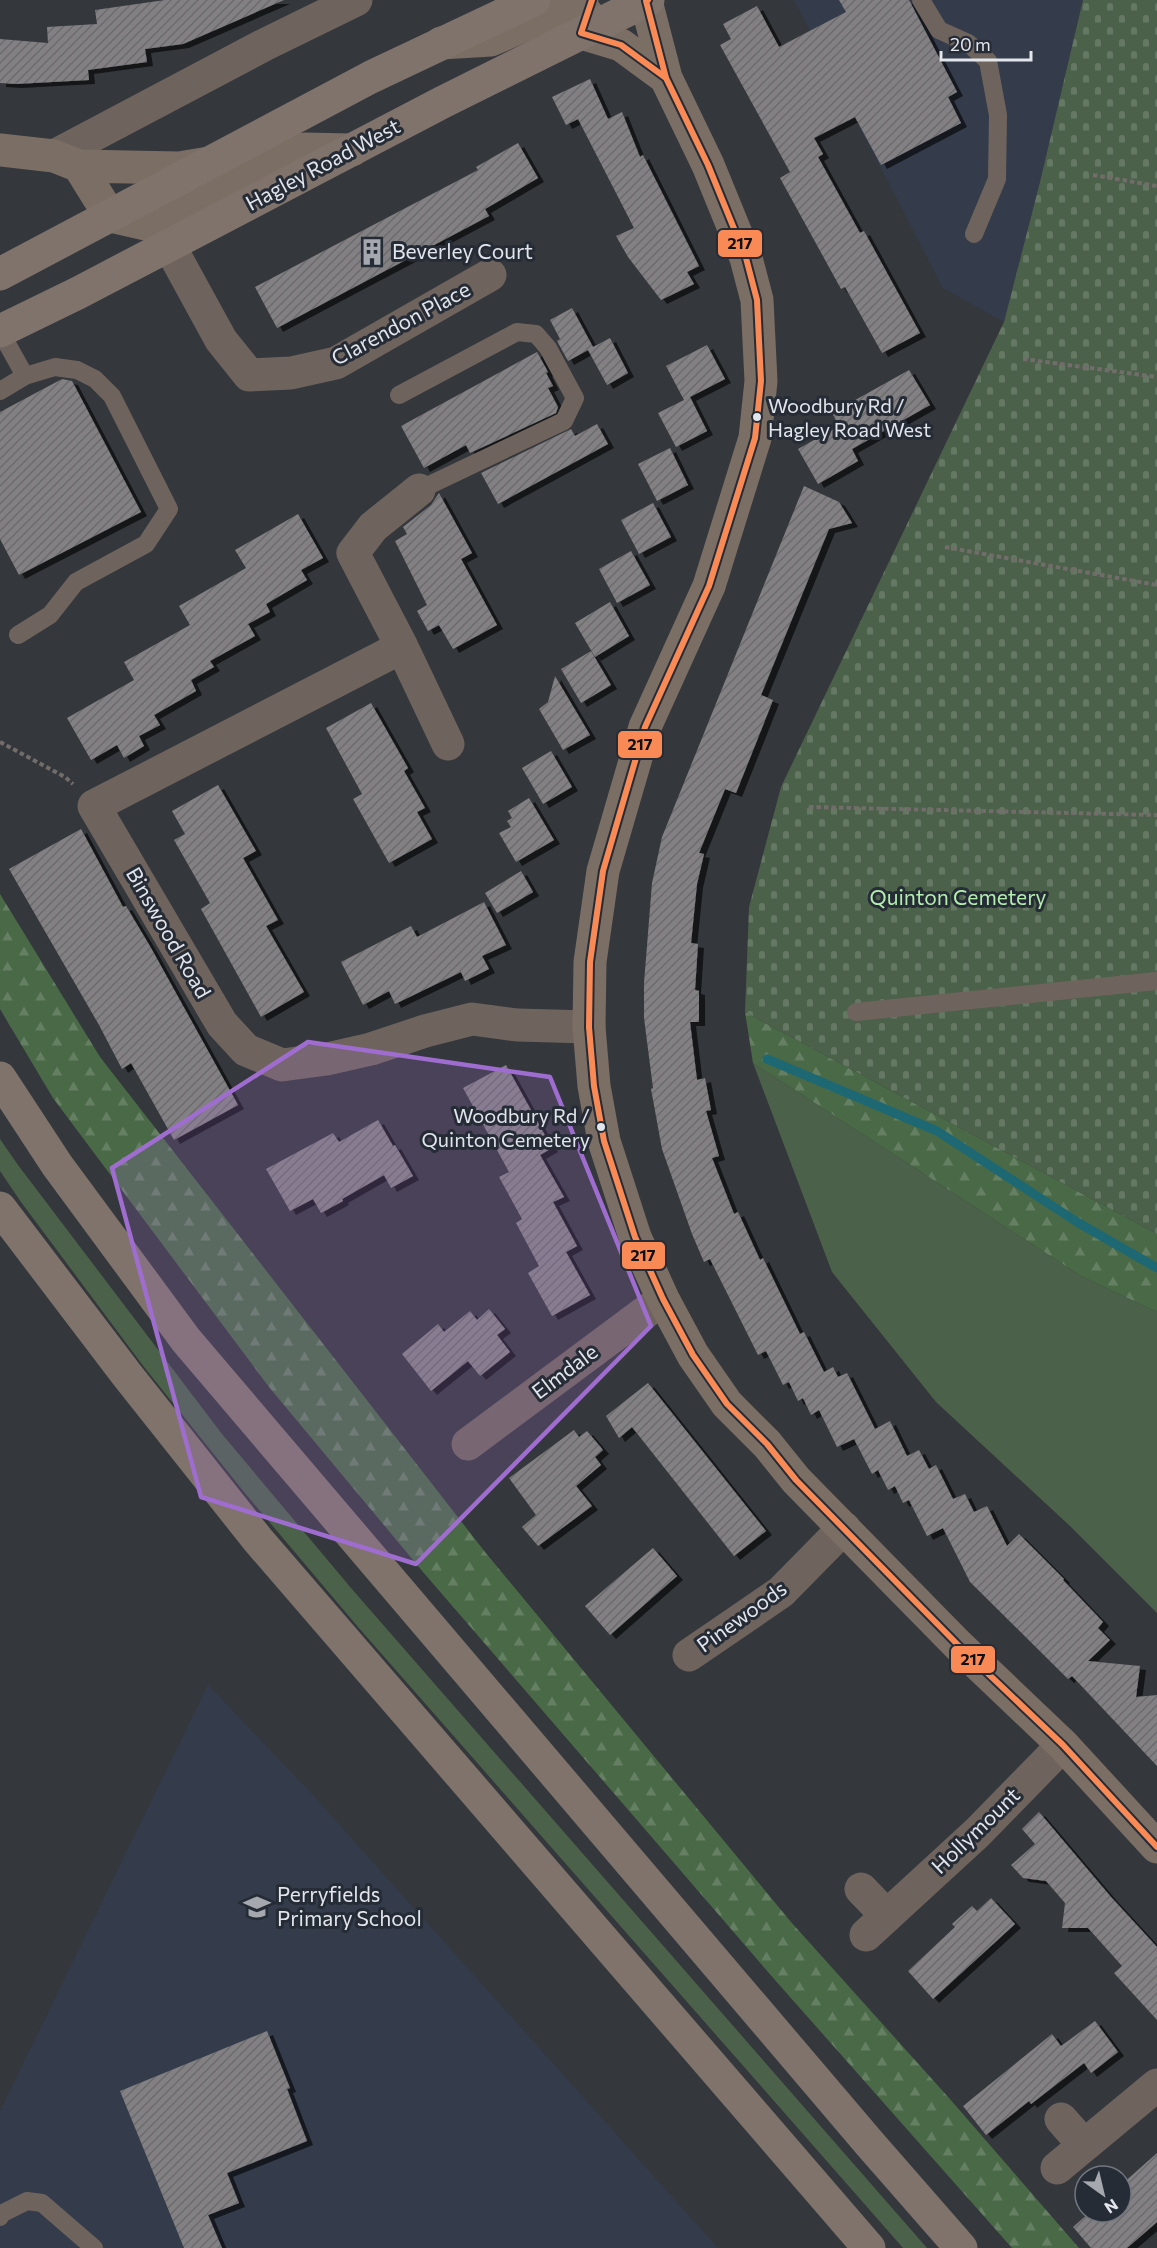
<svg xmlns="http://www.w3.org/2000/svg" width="1157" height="2248" font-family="Commissioner,sans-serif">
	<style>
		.built { fill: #343c4b }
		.grass { fill: #4b614a }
		.forest { fill: url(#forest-firs) }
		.cemetery { fill: url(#cemetery-stones) }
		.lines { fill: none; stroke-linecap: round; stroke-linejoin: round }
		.stream { stroke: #1d6872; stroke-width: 9 }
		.building { fill: url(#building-hatch); filter: url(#shadow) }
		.path { stroke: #726d6a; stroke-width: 4; stroke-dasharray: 4.5 3; stroke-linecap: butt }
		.lane { stroke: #6f645d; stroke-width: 18 }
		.street { stroke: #6f645d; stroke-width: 33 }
		.secondary { stroke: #7b6e65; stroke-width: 33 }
		.highway { stroke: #7f736b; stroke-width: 33 }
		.bus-1-casing { stroke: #262c36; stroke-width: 10 }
		.bus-1 { stroke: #f98a56; stroke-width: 6 }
		.marked { fill: #9f6dcf; fill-opacity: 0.2; stroke: #9f6dcf; stroke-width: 4.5; stroke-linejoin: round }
		.bus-dot { fill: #e2e5ec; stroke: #262c36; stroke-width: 2 }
		.labels { text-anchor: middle; stroke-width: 6; stroke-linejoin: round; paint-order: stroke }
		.bus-label { font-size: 20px; fill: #e2e5ec; stroke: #262c36; text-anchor: start }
		.street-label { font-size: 21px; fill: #e2e5ec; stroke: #262c36 }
		.poi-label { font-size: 21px; fill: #e2e5ec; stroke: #262c36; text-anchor: start }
		.park-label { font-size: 21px; fill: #b3eead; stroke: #262c36 }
		.line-badge { stroke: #262c36; stroke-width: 2 }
		.pale-badge-label { font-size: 16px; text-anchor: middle; font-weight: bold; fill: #111 }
	</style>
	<defs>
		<pattern id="forest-firs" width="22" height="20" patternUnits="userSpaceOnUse" patternTransform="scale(1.5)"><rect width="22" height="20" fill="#4a6a47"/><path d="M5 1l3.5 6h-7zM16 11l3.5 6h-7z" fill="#647f62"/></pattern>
		<pattern id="cemetery-stones" width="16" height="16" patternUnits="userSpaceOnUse" patternTransform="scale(1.5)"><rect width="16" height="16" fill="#4b614a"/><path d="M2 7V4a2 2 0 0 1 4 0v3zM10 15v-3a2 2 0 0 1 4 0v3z" fill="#657864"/></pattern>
		<pattern id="building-hatch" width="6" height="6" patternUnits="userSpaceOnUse" patternTransform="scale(1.5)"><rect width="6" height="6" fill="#828082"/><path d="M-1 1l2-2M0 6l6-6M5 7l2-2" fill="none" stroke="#6c6b6d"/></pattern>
		<filter id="shadow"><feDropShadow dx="6" dy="4" stdDeviation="0" flood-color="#0009"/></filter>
	</defs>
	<rect width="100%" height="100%" fill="#34373c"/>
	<!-- built -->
	<path class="built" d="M794 0H1083L1040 182 1004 322 943 288Z
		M208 1685 311 1793 718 2248H0V2111Z"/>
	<!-- grass -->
	<path class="grass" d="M753 1063 1081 1276 1157 1312V1613L1070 1526 936 1402 832 1272Z
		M0 1139 18 1165 222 1434 351 1588 927 2248H903L358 1627 244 1492 144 1367 21 1202 0 1171Z"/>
	<!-- forest -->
	<path class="forest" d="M0 894 100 1057 485 1552 791 1922 949 2098 1079 2248H1012L775 1980 423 1572 269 1387 53 1098 0 1009Z
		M745 1012 1157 1234V1312L1081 1276 753 1063Z"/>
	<!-- cemetery -->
	<path class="cemetery" d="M1083 0H1157V1234L745 1012 749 907 781 787 1004 322 1040 182Z"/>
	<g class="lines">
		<!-- stream -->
		<path class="stream" d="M767 1059 937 1131 1077 1222 1157 1268"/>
	</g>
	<!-- building -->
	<path class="building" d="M165 0H284L183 44 145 49 147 62 88 70 89 80 16 84 0 83V39L48 43 47 27 97 24 95 10Z
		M839 0H909L957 92 948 97 961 123 881 165 855 117 814 138 823 154 818 157 860 233 864 231 920 333 882 353 845 287 841 289 780 178 790 172 720 45 731 39 723 24 757 6 779 47 846 12Z
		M590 79 608 119 622 112 640 157 643 155 699 266 687 272 694 284 661 300 628 257 616 236 634 228 578 119 566 125 552 97Z
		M518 143 538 178 485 209 489 216 277 328 255 287 478 170 476 167Z
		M572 308 593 347 610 338 628 373 607 385 588 350 568 361 557 341 560 339 550 320Z
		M707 345 725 379 684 400 666 366Z
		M537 352 548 372 546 373 553 386 548 388 558 407 556 413 470 453 466 445 424 468 401 426Z
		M909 370 930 405 852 449 858 461 818 484 798 449 839 426 832 413Z
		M62 379 72 381 141 512 19 575 0 539V412Z
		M690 397 707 431 676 447 658 413Z
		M597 424 608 444 498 504 481 473 571 429 575 436Z
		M670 448 688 485 657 501 638 464Z
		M804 486 839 502 852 523 829 529 824 541 761 695 773 700 758 738 736 793 725 789 699 853 704 854 697 884 691 943 698 944 695 990 699 991V1022H690L697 1080 705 1078 711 1110 706 1111 719 1156 712 1158 734 1214 738 1212 760 1260 763 1258 800 1334 804 1332 824 1372 833 1367 838 1377 847 1373 875 1429 890 1421 907 1456 919 1450 929 1469 936 1465 953 1499 965 1494 974 1512 987 1506 1007 1546 1019 1534 1064 1579 1063 1580 1103 1622 1098 1628 1110 1640 1088 1661 1140 1666 1136 1697 1157 1695V1766L1072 1676 1068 1679 970 1582 943 1528 927 1536 909 1500 903 1503 895 1486 888 1490 878 1470 872 1474 854 1439 837 1447 819 1410 811 1415 803 1398 798 1401 789 1382 783 1385 766 1351 758 1355 710 1259 704 1262 692 1234 662 1149 651 1089 653 1088 644 1018V983L652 883 662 837Z
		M439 493 472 553 461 559 497 625 453 649 439 625 428 631 417 611 427 605 395 541 407 534 403 527 431 505Z
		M653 503 671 537 639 554 621 520Z
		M298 514 323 558 301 570 307 580 266 604 270 612 248 624 255 636 210 661 214 667 191 680 196 691 154 715 160 725 139 736 144 746 124 758 117 745 91 760 67 718 134 680 124 662 190 625 179 606 246 568 235 550Z
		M631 551 650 585 617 603 599 569Z
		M610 602 629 636 595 657 575 623Z
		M591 651 611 685 581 703 561 669Z
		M555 676 590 735 563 750 539 709 548 702Z
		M371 703 408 768 404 771 425 808 417 812 432 839 389 863 353 799 362 794 326 728Z
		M551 751 572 787 543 804 522 768Z
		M218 785 256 851 243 858 278 920 266 926 304 992 261 1017 201 909 210 903 174 840 185 834 172 811Z
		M529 798 554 840 516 862 499 833 511 827 507 821 512 818 508 811Z
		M81 829 123 907 126 906 151 948 238 1105 174 1140 131 1063 122 1069 99 1025 9 869Z
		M521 871 533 892 497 913 485 893Z
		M484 902 506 945 482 956 489 969 465 981 461 972 395 1004 389 991 363 1005 341 962 411 926 417 937Z
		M506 1065 552 1148 540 1155 564 1197 553 1202 577 1246 566 1252 590 1295 552 1316 528 1273 539 1266 516 1223 522 1219 499 1177 509 1172 463 1088Z
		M378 1120 393 1146 395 1145 413 1176 391 1188 384 1175 342 1199 343 1201 321 1213 313 1199 290 1211 266 1169 333 1133 339 1142Z
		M489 1309 505 1329 497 1335 510 1352 480 1376 468 1361 431 1391 402 1354 438 1324 444 1332 470 1311 477 1320Z
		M648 1383 766 1531 734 1556 632 1427 619 1438 606 1416Z
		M574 1430 579 1437 587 1431 603 1450 595 1457 601 1465 576 1486 592 1506 538 1546 522 1527 536 1515 509 1478Z
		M653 1548 677 1576 610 1635 585 1606Z
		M1039 1812 1111 1897 1157 1947V2020L1114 1973 1122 1966 1088 1928H1062L1065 1903 1046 1881 1023 1878 1011 1865 1035 1844 1022 1829Z
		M991 1898 1015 1924 933 1999 908 1971 955 1927 952 1924 972 1906 977 1911Z
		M1095 2021 1118 2052 1091 2073 1084 2063 1031 2104 1029 2101 986 2135 963 2106 1052 2034 1061 2046Z
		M267 2031 290 2088 287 2089 307 2141 227 2173 239 2203 208 2215 222 2248H184L120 2091Z
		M1157 2153V2222L1127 2248H1091L1073 2227 1090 2212H1121V2185Z"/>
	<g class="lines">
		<!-- path -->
		<path class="path" d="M1093 175 1157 186
			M1023 359 1157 377
			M945 547 1157 585
			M0 742 65 777 73 784
			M809 807 1157 815"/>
		<!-- lane -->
		<path class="lane" d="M921 0 939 30 968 43 988 61 998 115 997 179 974 234
			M0 331 25 376
			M0 391 25 376 55 367 77 370 95 379 112 396 169 509 146 544 76 582 50 615 18 635
			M399 395 517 332 536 334 548 348 575 398 564 421 419 490
			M856 1012 1157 981
			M0 2217 1 2214 27 2201 42 2203 94 2248"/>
		<!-- street -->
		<path class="street" d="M54 156 266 44 356 0
			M169 245 221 340 249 375 291 373 336 363 490 275
			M402 647 353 553 373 527 419 490
			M448 744 402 647 94 806 222 1024 246 1050 282 1065 327 1059 371 1049 425 1031 472 1019 517 1025 589 1027
			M468 1444 663 1299
			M689 1655 781 1592 844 1528
			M861 1889 887 1916
			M866 1935 977 1833 1063 1745
			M1061 2119 1084 2145
			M1057 2168 1157 2085"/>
		<!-- secondary -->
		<path class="secondary" d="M637 0 646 1 666 78 708 165 746 258 757 300 761 381 755 438 709 586 645 727 603 871 590 962 589 1027 594 1086 604 1141 635 1237 663 1299 693 1355 727 1404 767 1444 796 1480 958 1645 1063 1745 1157 1847
			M587 14 581 33 621 45 666 78
			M441 43 491 40 582 0
			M0 150 54 156 79 166 179 168 209 163
			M79 166 110 216 154 226 304 149 352 150"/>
		<!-- highway -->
		<path class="highway" d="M0 274 371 77 534 0
			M0 331 78 293 443 102 648 0
			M0 1078 57 1165 186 1340 870 2144 961 2248
			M0 1208 127 1375 258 1540 869 2248"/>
		<defs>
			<path id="bus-1" d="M592 0 581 33 621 45 666 78
				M648 0 646 1 666 78 708 165 746 258 757 300 761 381 755 438 709 586 645 727 603 871 590 962 589 1027 594 1086 604 1141 635 1237 663 1299 693 1355 727 1404 767 1444 796 1480 958 1645 1063 1745 1157 1847"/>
		</defs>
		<!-- bus-1 casing -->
		<use href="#bus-1" class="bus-1-casing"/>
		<!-- bus-1 -->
		<use href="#bus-1" class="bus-1"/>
	</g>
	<!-- marked area -->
	<path class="marked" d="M308 1042 550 1077 651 1326 416 1564 201 1497 112 1168Z"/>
	<!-- icons -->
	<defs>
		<symbol id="building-bare" viewBox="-9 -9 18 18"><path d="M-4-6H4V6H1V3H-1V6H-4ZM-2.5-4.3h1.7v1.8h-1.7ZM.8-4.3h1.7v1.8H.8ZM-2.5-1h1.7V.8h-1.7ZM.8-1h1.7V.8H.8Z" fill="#a5a8ae" stroke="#262c36" stroke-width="2.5" paint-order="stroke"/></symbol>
		<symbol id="school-bare" viewBox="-9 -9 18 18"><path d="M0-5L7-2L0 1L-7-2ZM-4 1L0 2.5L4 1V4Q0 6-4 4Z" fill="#a5a8ae" stroke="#262c36" stroke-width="2.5" paint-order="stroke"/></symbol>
	</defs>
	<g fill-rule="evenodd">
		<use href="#building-bare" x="353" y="233" width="38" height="38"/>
		<use href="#school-bare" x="238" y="1888" width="38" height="38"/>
	</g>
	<!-- markers -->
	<g class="bus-dot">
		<circle cx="757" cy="417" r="5"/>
		<circle cx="601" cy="1127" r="5"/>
	</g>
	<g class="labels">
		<!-- bus labels -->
		<g class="bus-label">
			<text x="768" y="413">Woodbury Rd /<tspan x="768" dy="24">Hagley Road West</tspan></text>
			<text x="590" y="1123" text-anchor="end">Woodbury Rd /<tspan x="590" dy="24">Quinton Cemetery</tspan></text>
		</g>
		<!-- street labels -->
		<g class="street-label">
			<text transform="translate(323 165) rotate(-28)" y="7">Hagley Road West</text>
			<text transform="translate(401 324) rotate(-28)" y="7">Clarendon Place</text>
			<text transform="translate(168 933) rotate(60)" y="7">Binswood Road</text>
			<text transform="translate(565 1372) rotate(-37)" y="7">Elmdale</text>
			<text transform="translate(742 1617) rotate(-36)" y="7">Pinewoods</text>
			<text transform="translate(976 1831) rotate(-44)" y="7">Hollymount</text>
		</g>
		<!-- poi labels -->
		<g class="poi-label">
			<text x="392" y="259">Beverley Court</text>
			<text x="277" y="1902">Perryfields<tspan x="277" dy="24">Primary School</tspan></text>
		</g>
		<!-- park labels -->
		<g class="park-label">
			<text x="958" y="905">Quinton Cemetery</text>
		</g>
	</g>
	<g class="line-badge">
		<rect x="717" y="229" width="46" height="29" rx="6" fill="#f98a56"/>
		<rect x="617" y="730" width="46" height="29" rx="6" fill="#f98a56"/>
		<rect x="621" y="1241" width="45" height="29" rx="6" fill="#f98a56"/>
		<rect x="950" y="1645" width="46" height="29" rx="6" fill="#f98a56"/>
	</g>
	<g class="pale-badge-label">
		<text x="740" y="249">217</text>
		<text x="640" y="750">217</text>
		<text x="643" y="1261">217</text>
		<text x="973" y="1665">217</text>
	</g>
	<!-- north arrow -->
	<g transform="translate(1103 2194) rotate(146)"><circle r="28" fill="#262c36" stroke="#71767f" stroke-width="1.5"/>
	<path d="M0-4.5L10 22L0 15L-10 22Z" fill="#a5a8ae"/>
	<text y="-9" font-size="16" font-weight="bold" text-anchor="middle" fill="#e2e5ec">N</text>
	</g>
	<!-- scale -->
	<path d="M941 51v9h90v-9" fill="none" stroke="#e2e5ec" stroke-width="3"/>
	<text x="950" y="51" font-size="18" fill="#e2e5ec" stroke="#262c36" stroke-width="4.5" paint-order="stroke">20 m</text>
</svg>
